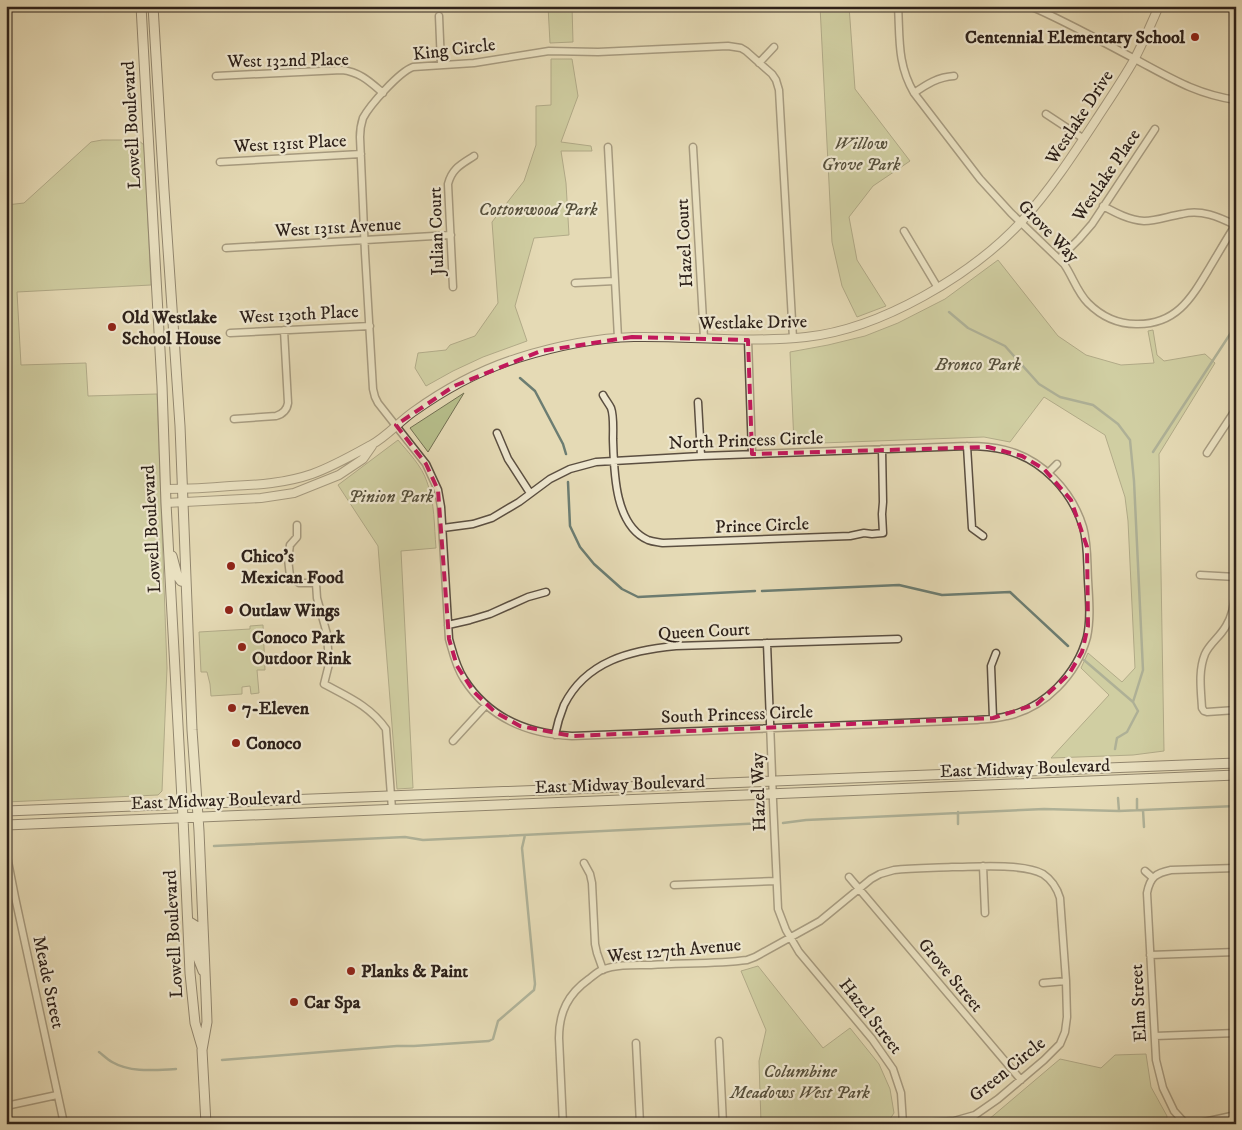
<svg xmlns="http://www.w3.org/2000/svg" width="1242" height="1130" font-family="'IM FELL DW Pica',serif">
	<style>
		.green { fill: #b7bf8c; stroke: #727053 }
		.lines { fill: none; stroke-linecap: round; stroke-linejoin: round }
		.stream { stroke: #6c7d72; stroke-width: 2.5 }
		.minor-casing { stroke: #5b4f41; stroke-width: 9 }
		.tertiary-casing { stroke: #5b4f41; stroke-width: 10 }
		.secondary-casing { stroke: #2d211a; stroke-width: 11 }
		.minor { stroke: #eee7cf; stroke-width: 6 }
		.tertiary { stroke: #eee7cf; stroke-width: 8 }
		.secondary { stroke: #eee7cf; stroke-width: 9 }
		.marked { fill: none; stroke: #c2185b; stroke-width: 4; stroke-dasharray: 10 6; stroke-linejoin: round }
		.poi-dot { fill: #8f2418; stroke: #eee7cf; stroke-width: 2 }
		.labels { text-anchor: middle; stroke-width: 4.5; stroke-linejoin: round; paint-order: stroke }
		.poi-label { font-size: 18px; font-weight: bold; fill: #2d211a; stroke: #eee7cf; text-anchor: start }
		.street-label { font-size: 18px; fill: #2d211a; stroke: #eee7cf }
		.park-label { font-size: 18px; font-style: italic; fill: #56503c; stroke: #eee7cf }
	</style>
	<rect width="100%" height="100%" fill="#e5dab5"/>
	<filter id="stains"><feTurbulence type="fractalNoise" baseFrequency=".004" numOctaves="4"/><feColorMatrix values="0 0 0 0 .2 0 0 0 0 .09 0 0 0 0 .02 0 0 0 .5 -.17"/></filter>
	<radialGradient id="worn" r=".72"><stop offset=".6" stop-color="#630" stop-opacity="0"/><stop offset="1" stop-color="#630" stop-opacity=".3"/></radialGradient>
	<!-- green -->
	<path class="green" d="M548 6H572L573 42 550 43Z
		M820 6H849L855 89 910 161 873 186 849 217 857 260 886 306 857 317 842 286 832 242Z
		M551 59H572L578 96 561 142 591 146 592 151H561L566 183 569 235 534 238 515 306 527 341 483 357 453 371 426 386 415 368 418 353 446 350 450 345 475 336 498 303 492 222 524 181 536 145V106L551 105Z
		M102 140H138L144 145 151 285 17 292 21 365 86 363 88 396 157 394 167 668 162 791 158 795 6 802V205L24 203 91 142Z
		M998 260 1058 336 1086 355 1121 365 1154 363 1148 331 1153 330 1157 355 1164 361 1205 354 1215 363 1159 454 1164 751 1133 755 1051 758 1109 695 1081 668 1088 653 1122 682 1135 668 1128 521 1125 497 1105 435 1044 397 1010 442 984 437 794 444 790 352 828 345 865 336 898 323 945 299Z
		M464 393 428 452 410 428Z
		M398 440C408 452 422 466 427 482 435 503 434 526 436 548L401 551 413 788 397 789 378 546 338 485Z
		M263 625 265 670H257L259 693 251 694 250 686 242 687V694L211 696 210 684 207 672H201L199 632 250 629V626Z
		M758 966 823 1048 850 1028 879 1064 890 1089 894 1113 890 1119 761 1123 759 1061 766 1030 741 971Z
		M1146 1054 1151 1087 1167 1116 1166 1124H979L988 1120 1060 1059 1101 1068 1115 1055Z"/>
	<g class="lines">
		<!-- stream -->
		<path class="stream" d="M949 312 968 328 1005 346 1039 384 1060 397 1093 405 1118 424 1130 440 1134 481 1143 670 1133 702
			M520 378 535 391 563 444 566 454
			M1153 452 1236 325
			M568 482 570 526 580 547 594 564 622 589 638 597 755 591
			M762 591 899 585 942 595 1010 592 1068 646
			M1084 660 1133 702 1138 711 1127 732 1117 738 1115 749
			M1118 798 1119 811
			M1137 799V810
			M1143 810 1144 827
			M783 823 806 820 1044 809 1119 811 1236 806
			M958 824V812
			M214 846 405 837 423 840 764 823
			M99 1052C103 1055 107 1059 112 1062 131 1073 155 1070 176 1069
			M222 1060 397 1046H414L489 1041 493 1039 498 1021 534 990 535 984 522 848 525 835"/>
		<defs>
			<path id="minor" d="M898 6C900 38 897 64 914 93L980 179 1011 213 1064 264C1073 277 1077 292 1088 303 1101 316 1118 324 1136 324 1177 325 1192 297 1210 267 1219 252 1227 238 1236 224
				M1030 6C1065 21 1099 40 1133 58 1169 77 1195 94 1236 100
				M439 16 441 64
				M759 63 774 47
				M216 76 342 70C360 72 370 82 383 93
				M914 93C927 84 938 77 954 76
				M1046 114 1084 139
				M608 147 618 338
				M693 147 704 338
				M220 162 361 154
				M1103 206C1116 213 1129 220 1144 221 1157 221 1169 216 1182 214 1201 209 1219 217 1235 225
				M904 231 938 288
				M226 248 451 235
				M1059 259 1079 239 1092 224 1155 129
				M575 283 615 281
				M453 287 448 184C452 168 462 164 474 156
				M230 333 370 326
				M748 340 752 454
				M603 395C605 399 609 404 611 408 614 416 613 431 613 439 614 470 614 525 648 540 653 542 658 542 663 543L850 536 864 533 872 534 883 533 882 514 883 502 882 449
				M698 402 701 456
				M234 419 276 416C283 414 287 410 288 403L284 330
				M497 433 508 459 530 493
				M967 446 972 528 983 536
				M1207 453 1236 409
				M1048 473 1057 464
				M297 525V537L290 545 288 559 290 576 299 583H316L317 598 327 634 329 664 324 684C348 697 370 706 386 729L392 809
				M443 528 473 524 492 518 519 502 550 479 570 469 596 462 701 456 967 446C980 446 993 447 1005 450 1042 459 1072 491 1083 527 1088 544 1087 562 1088 580 1089 599 1091 618 1087 637 1077 674 1045 708 1007 716 997 719 987 719 977 720L572 736C528 734 489 718 464 679 456 667 453 653 449 639L441 507 438 490 426 464 378 403 375 397 373 389 365 253 360 137C360 131 361 124 363 118 370 105 399 72 413 67L474 63 549 51 598 52 728 46 741 48 746 51 772 74 776 80 779 90 793 338
				M1200 575 1236 577
				M1236 589C1234 602 1233 615 1226 626 1220 637 1210 643 1205 654 1198 671 1201 690 1202 708L1204 711 1207 712 1236 710
				M448 625 470 620 490 614 528 597 546 592
				M767 643 773 801 778 909 786 930 799 952 872 1039 893 1069 901 1093 903 1124
				M993 718 991 666 996 653
				M555 735C557 725 560 715 564 705 586 661 631 650 676 646L898 639
				M453 741 486 705
				M6 851 15 897 63 1119
				M584 863 590 874 592 883 595 944 597 953 603 970
				M983 866 985 913
				M1236 868 1171 870C1156 873 1150 877 1147 893L1156 1060 1163 1088 1174 1111 1184 1122 1195 1124 1236 1115
				M1145 871 1153 878
				M849 877 1021 1080
				M674 885 776 881
				M1150 955 1236 952
				M1043 983 1066 981
				M1155 1036 1236 1033
				M719 1041 723 1124
				M636 1043 640 1124
				M6 1106 57 1095
				M563 1124 559 1038C559 1012 568 994 589 979 593 976 597 972 602 970 616 964 635 965 651 965 683 963 716 964 747 960L755 957 820 921 871 879 880 874 894 870C913 868 932 868 952 867 976 867 1022 863 1043 874 1052 880 1057 888 1060 898L1066 981 1067 1017 1065 1032 1060 1044 1044 1060 998 1099 975 1115 954 1121 909 1124"/>
			<path id="tertiary" d="M165 489C187 489 209 488 230 486 258 485 286 483 312 474 332 467 353 455 371 445 386 437 399 422 413 412 445 389 480 370 518 358 556 346 595 338 634 337 692 336 749 343 806 337 881 329 972 275 1022 221 1050 190 1073 155 1096 120 1109 100 1122 81 1134 60 1143 43 1151 24 1159 6
				M166 503 261 498 294 493 339 475 363 459 372 446"/>
			<path id="secondary" d="M141 6 162 386 166 503 183 818 190 973 195 1023 202 1047
				M153 6 164 190 180 426 192 730 199 831 206 995 207 1022 202 1050 206 1124
				M172 556 177 575 181 581 186 582
				M6 811 1236 763
				M6 825 1236 775
				M188 921 196 926 198 958 203 971"/>
		</defs>
		<!-- minor casing -->
		<use href="#minor" class="minor-casing"/>
		<!-- tertiary casing -->
		<use href="#tertiary" class="tertiary-casing"/>
		<!-- secondary casing -->
		<use href="#secondary" class="secondary-casing"/>
		<!-- minor -->
		<use href="#minor" class="minor"/>
		<!-- tertiary -->
		<use href="#tertiary" class="tertiary"/>
		<!-- secondary -->
		<use href="#secondary" class="secondary"/>
	</g>
	<!-- marked area -->
	<path d="M0 0H1242V1130H0ZM632 337 748 340 752 454 988 447 1022 456 1044 469 1071 500 1087 547 1088 626 1082 652 1069 674 1037 704 993 718 572 736 520 726 495 712 474 692 457 666 449 639 438 490 426 464 396 425 454 386 541 351Z" fill="#e5dab5" fill-opacity=".55" fill-rule="evenodd"/>
	<path class="marked" d="M632 337 748 340 752 454 988 447 1022 456 1044 469 1071 500 1087 547 1088 626 1082 652 1069 674 1037 704 993 718 572 736 520 726 495 712 474 692 457 666 449 639 438 490 426 464 396 425 454 386 541 351Z"/>
	<!-- markers -->
	<g class="poi-dot">
		<circle cx="1195" cy="37" r="5"/>
		<circle cx="112" cy="327" r="5"/>
		<circle cx="231" cy="566" r="5"/>
		<circle cx="229" cy="610" r="5"/>
		<circle cx="242" cy="647" r="5"/>
		<circle cx="232" cy="708" r="5"/>
		<circle cx="236" cy="743" r="5"/>
		<circle cx="351" cy="971" r="5"/>
		<circle cx="294" cy="1002" r="5"/>
	</g>
	<g class="labels">
		<!-- poi labels -->
		<g class="poi-label">
			<text x="1185" y="43" text-anchor="end">Centennial Elementary School</text>
			<text x="122" y="323">Old Westlake<tspan x="122" dy="21">School House</tspan></text>
			<text x="241" y="562">Chico's<tspan x="241" dy="21">Mexican Food</tspan></text>
			<text x="239" y="616">Outlaw Wings</text>
			<text x="252" y="643">Conoco Park<tspan x="252" dy="21">Outdoor Rink</tspan></text>
			<text x="242" y="714">7-Eleven</text>
			<text x="246" y="749">Conoco</text>
			<text x="361" y="977">Planks &amp; Paint</text>
			<text x="304" y="1008">Car Spa</text>
		</g>
		<!-- street labels -->
		<g class="street-label">
			<text transform="translate(454 49) rotate(-7)" y="6">King Circle</text>
			<text transform="translate(288 60) rotate(-1)" y="6">West 132nd Place</text>
			<text transform="translate(1079 117) rotate(-57)" y="6">Westlake Drive</text>
			<text transform="translate(131 125) rotate(-93)" y="6">Lowell Boulevard</text>
			<text transform="translate(290 143) rotate(-3)" y="6">West 131st Place</text>
			<text transform="translate(1106 175) rotate(-56)" y="6">Westlake Place</text>
			<text transform="translate(338 227) rotate(-3)" y="6">West 131st Avenue</text>
			<text transform="translate(436 231) rotate(-92)" y="6">Julian Court</text>
			<text transform="translate(1049 231) rotate(46)" y="6">Grove Way</text>
			<text transform="translate(684 243) rotate(-93)" y="6">Hazel Court</text>
			<text transform="translate(299 314) rotate(-3)" y="6">West 130th Place</text>
			<text transform="translate(753 322) rotate(-1)" y="6">Westlake Drive</text>
			<text transform="translate(746 440) rotate(-2)" y="6">North Princess Circle</text>
			<text transform="translate(762 525) rotate(-2)" y="6">Prince Circle</text>
			<text transform="translate(151 529) rotate(-93)" y="6">Lowell Boulevard</text>
			<text transform="translate(704 631) rotate(-3)" y="6">Queen Court</text>
			<text transform="translate(737 714) rotate(-2)" y="6">South Princess Circle</text>
			<text transform="translate(1025 768) rotate(-2)" y="6">East Midway Boulevard</text>
			<text transform="translate(620 784) rotate(-2)" y="6">East Midway Boulevard</text>
			<text transform="translate(758 792) rotate(-92)" y="6">Hazel Way</text>
			<text transform="translate(216 800) rotate(-2)" y="6">East Midway Boulevard</text>
			<text transform="translate(173 934) rotate(-93)" y="6">Lowell Boulevard</text>
			<text transform="translate(674 950) rotate(-5)" y="6">West 127th Avenue</text>
			<text transform="translate(951 975) rotate(50)" y="6">Grove Street</text>
			<text transform="translate(49 982) rotate(78)" y="6">Meade Street</text>
			<text transform="translate(1138 1003) rotate(-93)" y="6">Elm Street</text>
			<text transform="translate(871 1016) rotate(52)" y="6">Hazel Street</text>
			<text transform="translate(1007 1069) rotate(-39)" y="6">Green Circle</text>
		</g>
		<!-- park labels -->
		<g class="park-label">
			<text x="861" y="149">Willow<tspan x="861" dy="21">Grove Park</tspan></text>
			<text x="538" y="215">Cottonwood Park</text>
			<text x="978" y="370">Bronco Park</text>
			<text x="391" y="502">Pinion Park</text>
			<text x="800" y="1077">Columbine<tspan x="800" dy="21">Meadows West Park</tspan></text>
		</g>
	</g>
	<!-- margin -->
	<rect width="1242" height="1130" fill="none" stroke="#e5dab5" stroke-width="25"/>
	<rect x="8" y="8" width="1227" height="1115" fill="none" stroke="#2d211a" stroke-width="2.5"/>
	<rect x="12" y="12" width="1217" height="1105" fill="none" stroke="#2d211a"/>
	<rect width="100%" height="100%" filter="url(#stains)"/>
	<rect width="100%" height="100%" fill="url(#worn)"/>
</svg>
